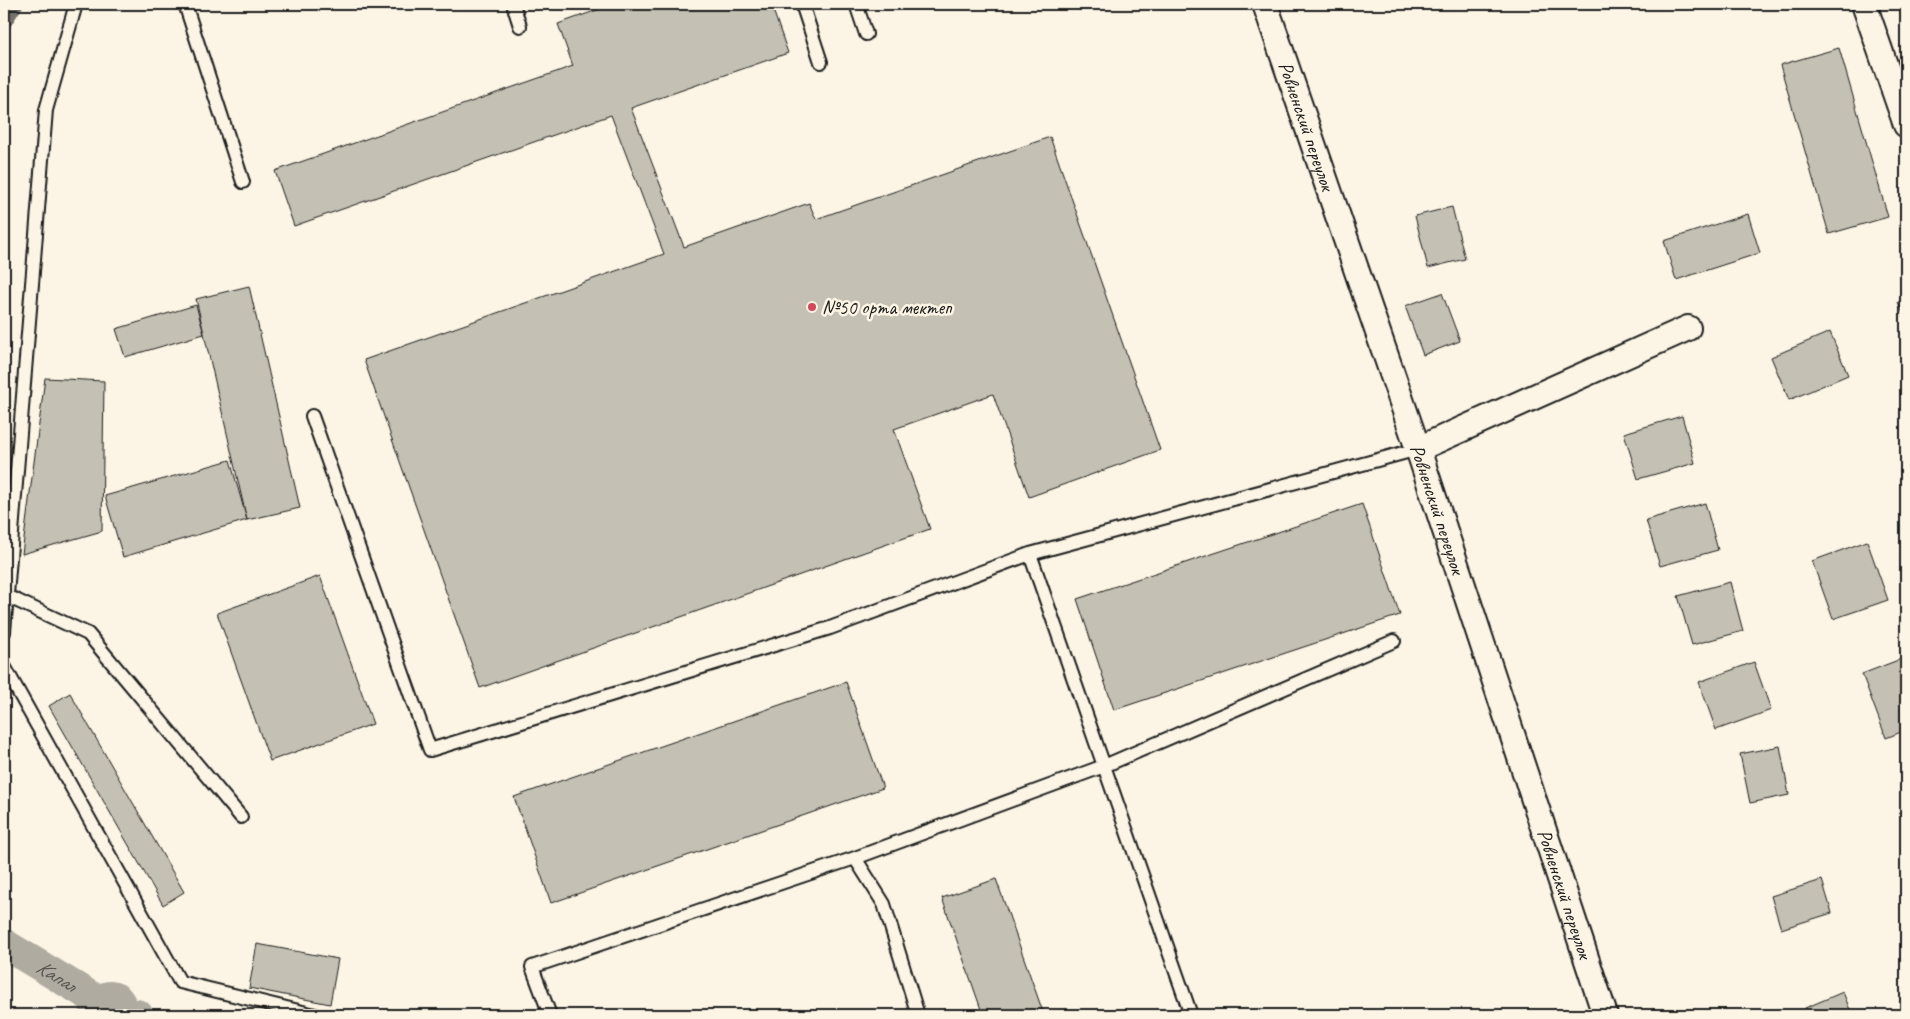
<svg xmlns="http://www.w3.org/2000/svg" width="1910" height="1019" font-family="Caveat,sans-serif">
	<style>
		.lines { fill: none; stroke-linecap: round; stroke-linejoin: round }
		.stream { stroke: #75726c; stroke-width: 9 }
		.canal { stroke: #b0aba1; stroke-width: 31 }
		.river { stroke: #b0aba1; stroke-width: 54 }
		.building { fill: #c4c0b3; stroke: #1c1c1c }
		.lane-casing { stroke: #1c1c1c; stroke-width: 16 }
		.street-casing { stroke: #1c1c1c; stroke-width: 28 }
		.lane { stroke: #fcf5e5; stroke-width: 12 }
		.street { stroke: #fcf5e5; stroke-width: 24 }
		.poi-dot { fill: #d1495b; stroke: #fcf5e5; stroke-width: 2 }
		.labels { text-anchor: middle; stroke-width: 5; stroke-linejoin: round; paint-order: stroke }
		.street-label { font-size: 20px; fill: #1c1c1c; stroke: #fcf5e5 }
		.poi-label { font-size: 20px; fill: #1c1c1c; stroke: #fcf5e5; text-anchor: start }
		.water-label { font-size: 21px; font-style: italic; fill: #575551; stroke: #fcf5e5 }
	</style>
	<rect width="100%" height="100%" fill="#fcf5e5"/>
	<filter id="ink" filterUnits="userSpaceOnUse"><feTurbulence type="fractalNoise" baseFrequency=".02" numOctaves="2"/><feDisplacementMap in="SourceGraphic" scale="10" xChannelSelector="R" yChannelSelector="G"/><feConvolveMatrix kernelMatrix="1 2 1 2 8 2 1 2 1" color-interpolation-filters="sRGB"/></filter>
	<g filter="url(#ink)">
		<g class="lines">
			<!-- stream -->
			<path class="stream" d="M4 28 19 4"/>
			<!-- canal -->
			<path class="canal" id="s1" d="M4 944 110 1008 138 1015"/>
			<!-- river -->
			<path class="river" d="M106 1015 110 1008"/>
		</g>
		<!-- building -->
		<path class="building" d="M614 4H771L788 53 631 108 684 247 809 203 816 219 1050 137 1160 450 1029 497 993 394 894 429 930 529 480 688 364 360 664 254 611 115 294 226 275 171 573 66 558 24Z
			M1901 4H1906V14L1905 15Z
			M1839 48 1888 217 1829 234 1780 65Z
			M1452 207 1465 259 1428 268 1415 216Z
			M1748 214 1760 253 1676 280 1664 241Z
			M249 286 300 508 247 520 196 299Z
			M1442 293 1460 341 1423 355 1405 306Z
			M1906 298V321L1898 302Z
			M196 305 204 334 125 357 116 329Z
			M1830 332 1848 375 1789 400 1771 357Z
			M45 378 104 381 102 531 22 554Z
			M1682 416 1695 463 1638 479 1624 433Z
			M230 460 247 520 123 557 105 496Z
			M1705 503 1718 550 1660 566 1646 520Z
			M1362 504 1400 615 1114 710 1077 599Z
			M1867 541 1888 600 1833 619 1812 561Z
			M320 576 373 724 270 761 217 613Z
			M1730 582 1743 631 1692 645 1678 596Z
			M1906 657V730L1886 738 1862 674Z
			M1754 662 1771 710 1716 730 1699 682Z
			M846 682 883 788 551 903 514 797Z
			M70 693 184 892 163 905 49 706Z
			M1780 746 1789 795 1750 803 1740 754Z
			M996 879 1044 1015H983L942 898Z
			M1822 880 1832 913 1781 929 1771 896Z
			M257 944 338 959 330 1004 249 988Z
			M1843 992 1852 1015H1808L1805 1008Z"/>
		<g class="lines">
			<defs>
				<path id="lane" d="M185 4 243 182
					M513 4 520 26
					M802 4 821 62
					M856 4 866 34
					M312 416 430 750 830 628 1030 554 1191 1015
					M1030 554 1418 449
					M7 596 88 634 241 817
					M4 632 46 110 76 4
					M4 666 180 982 315 1015
					M855 858 884 904 918 1015
					M550 1015 532 967 855 858 1104 766 1394 641"/>
				<g id="street">
					<path id="s2" d="M1265 4 1418 449 1605 1015"/>
					<path d="M1864 4 1906 125"/>
					<path d="M1418 449 1688 328"/>
				</g>
			</defs>
			<!-- lane casing -->
			<use href="#lane" class="lane-casing"/>
			<!-- street casing -->
			<use href="#street" class="street-casing"/>
			<!-- lane -->
			<use href="#lane" class="lane"/>
			<!-- street -->
			<use href="#street" class="street"/>
		</g>
	</g>
	<!-- markers -->
	<circle class="poi-dot" cx="812" cy="307" r="5"/>
	<g class="labels">
		<!-- street labels -->
		<g class="street-label">
			<text dy="7" stroke="none"><textPath href="#s2" startOffset="129">Ровненский переулок</textPath></text>
			<text dy="7" stroke="none"><textPath href="#s2" startOffset="534">Ровненский переулок</textPath></text>
			<text dy="7" stroke="none"><textPath href="#s2" startOffset="939">Ровненский переулок</textPath></text>
		</g>
		<!-- poi labels -->
		<g class="poi-label">
			<text x="822" y="314">№50 орта мектеп</text>
		</g>
		<!-- water labels -->
		<g class="water-label">
			<text dy="7" stroke="none"><textPath href="#s1" startOffset="61">Капал</textPath></text>
		</g>
	</g>
	<!-- margin -->
	<rect width="1910" height="1019" fill="none" stroke="#fcf5e5" stroke-width="20"/>
	<rect x="10" y="10" width="1890" height="999" fill="none" stroke="#1c1c1c" stroke-width="2" filter="url(#ink)"/>
</svg>
